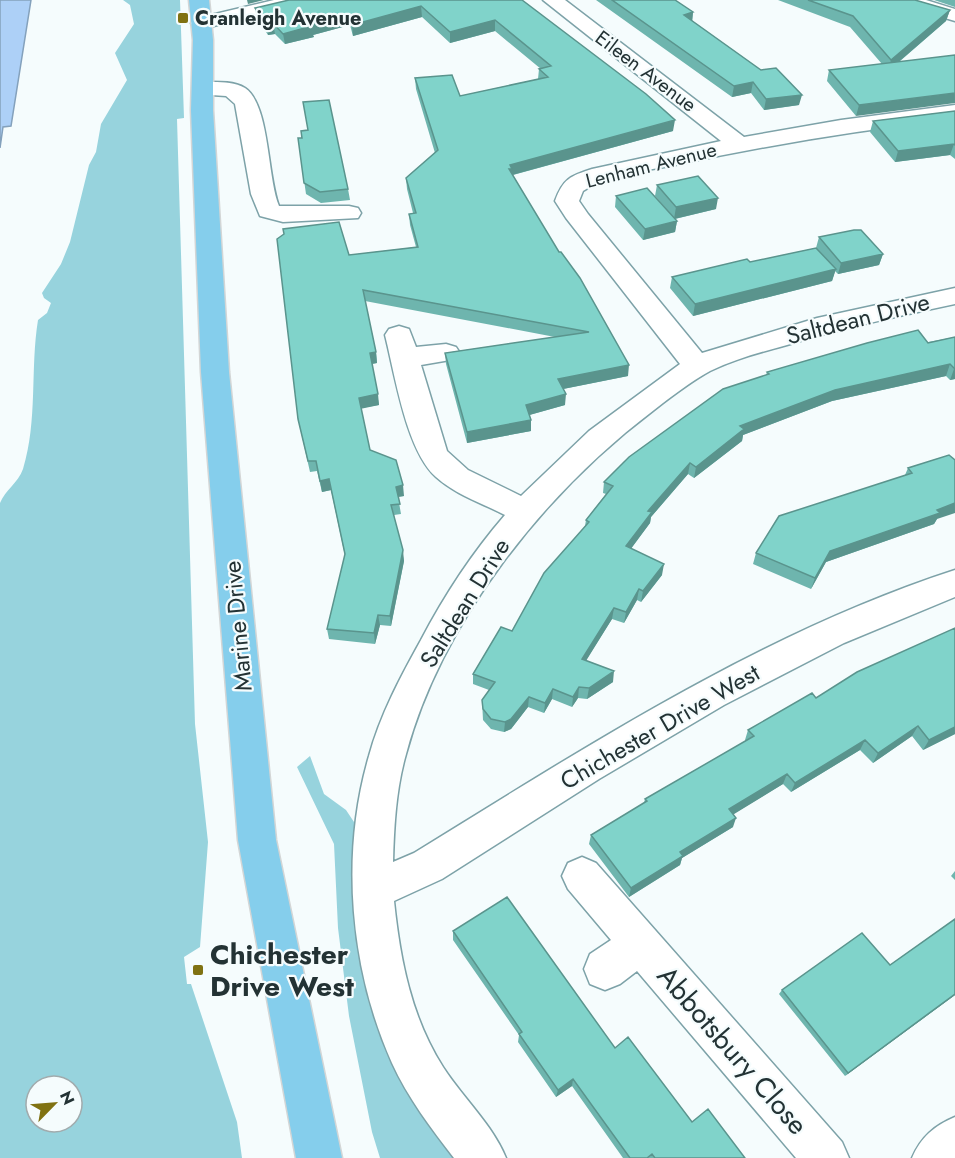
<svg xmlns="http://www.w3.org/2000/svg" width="955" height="1158" font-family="Jost,sans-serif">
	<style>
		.green { fill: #97d3dd; fill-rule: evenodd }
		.water { fill: #add0f7; stroke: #84a1bc; stroke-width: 1.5 }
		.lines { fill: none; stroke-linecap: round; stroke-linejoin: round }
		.minor-casing { stroke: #7da2a8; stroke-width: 3 }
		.major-casing { stroke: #d3d6d6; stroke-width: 3 }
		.minor { fill: #fff; fill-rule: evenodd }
		.major { fill: #85ceec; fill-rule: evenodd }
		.wall { fill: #6eb5ae }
		.shaded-wall { fill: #5a948d }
		.building { fill: #80d3ca; stroke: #5a948d; stroke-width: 1.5 }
		.poi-dot { fill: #807212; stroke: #f5fcfd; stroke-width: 2 }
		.labels { text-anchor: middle; stroke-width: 4.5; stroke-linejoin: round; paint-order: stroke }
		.far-poi-label { font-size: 20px; font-weight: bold; fill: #233234; stroke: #f5fcfd; text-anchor: start }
		.far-street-label { font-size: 20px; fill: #233234; stroke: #f5fcfd }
		.street-label { font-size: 24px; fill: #233234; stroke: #f5fcfd }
		.near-poi-label { font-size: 28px; font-weight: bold; fill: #233234; stroke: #f5fcfd; text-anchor: start }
		.near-street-label { font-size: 28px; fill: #233234; stroke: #f5fcfd }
	</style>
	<rect width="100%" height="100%" fill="#f5fcfd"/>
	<!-- green -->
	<path class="green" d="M123 0H180L184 118 177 119 195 724 208 842 200 947 184 957 187 984H191L237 1122 242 1158H0V503C5 490 18 483 23 469 38 420 30 369 38 320L47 313 51 303 44 298 42 293 61 264 70 242 89 165 96 152 101 124 127 80 115 53 134 24 130 5ZM36 1086H72V1122H36Z
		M310 756 324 794 346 810 354 822 357 865 354 910 366 954 457 1158H380L372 1132 349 1016 338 928 334 844 297 767Z"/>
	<!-- water -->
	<path class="water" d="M0 0H31L11 126 3 127 0 148Z"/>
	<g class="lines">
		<defs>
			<path id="minor" d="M274 0H310L307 4 201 29 194 27 191 23 194 19Z
				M543 0H565L744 137 841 120 955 105V119C861 130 767 145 675 165 644 171 609 174 583 191L579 201 588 214 702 353 817 318 955 288V304C899 316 843 328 787 345 761 352 735 359 710 371 690 382 672 396 654 410 545 492 442 621 406 754 396 789 394 826 393 862L414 853C586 747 761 633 955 570V597L844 643 724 705 599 779 442 879 394 901C400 959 411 1017 443 1067 463 1098 492 1124 506 1158H454C431 1128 408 1098 392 1063 350 969 340 855 369 756 380 715 401 676 421 640 444 596 472 553 505 515 482 503 456 495 436 477 406 450 395 374 385 335L389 329 399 326 409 329 416 347 446 344 456 347 460 353 456 359 421 365 447 451 468 470 521 496 589 431 680 364 566 218 555 201C563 179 570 176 592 169L721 141Z
				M895 0H926L955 9V21L898 4Z
				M204 82C217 82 233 81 245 88 270 105 267 177 279 206H349L358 208 361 213 358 218 283 222 260 216 251 194 235 104 226 96 196 94 193 89 196 84Z
				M582 857 596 863 842 1142 849 1158H796L637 971 620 984 605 990 590 984 584 969 590 954 611 940 568 889 562 876 568 863Z
				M955 1117V1158H912C921 1137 934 1126 955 1117Z"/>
			<path id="major" d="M189 0H209L213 40V110L229 372 276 840 342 1158H296L238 840 201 372 191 110 193 40Z"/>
		</defs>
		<!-- minor casing -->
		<use href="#minor" class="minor-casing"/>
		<!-- major casing -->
		<use href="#major" class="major-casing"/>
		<!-- minor -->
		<use href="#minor" class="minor"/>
		<!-- major -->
		<use href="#major" class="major"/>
	</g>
	<!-- wall -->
	<path class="wall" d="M596 0H675L693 12 692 21 799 105 764 110 751 93 732 97Z
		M778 0H915L950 10 946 21 899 62 856 116 827 81 829 70 882 64 850 27Z
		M934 0H955V7Z
		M525 2 673 131 513 175 628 376 563 389 565 405 529 415 531 431 467 443 446 364 445 353 555 337 365 301 376 352 377 363 372 364 379 405 361 408 370 450 404 496 398 497 401 514 394 515 404 561 391 626 380 625 375 644 329 639 327 629 345 556 331 490 322 492 317 471 310 472 298 419 349 255 416 247 410 225 409 214 413 213 407 189 406 178 435 153 416 89 415 78 460 96 538 79 539 69H541L495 31 450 43 422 17 353 36 350 25 313 35 314 37 285 44 275 34 268 35 257 18 255 8Z
		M955 111V159L950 155 895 162 870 132 873 121Z
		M298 138 348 189 350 200 321 203 306 194Z
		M657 185 716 209 675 219 677 221 675 232 643 240 615 207 616 196 668 211 655 196Z
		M819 237 883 254 879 265 838 274 835 271 832 281 693 316 670 288 672 277 750 262 816 248Z
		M955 337V379L950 380 946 376 832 401 743 435 742 441 694 478 688 474 651 517 650 523 631 548 662 575 641 602 637 600 624 623 612 619 586 660 613 682 587 699 578 698 572 707 552 699 544 713 528 707 511 729 504 732 491 729 483 720 482 700 489 690 473 684V674L512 631 585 526 586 520 606 494 603 493 604 482 766 375 767 372Z
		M949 455 937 519 934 524 826 562 811 589 753 564 756 553 905 475 908 468Z
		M955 628V734L923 750 912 736 873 763 860 750 791 792 783 784 733 814V827L682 858 680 865 629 897 589 844 591 835 644 803 645 799 746 741 745 740 748 730 816 698Z
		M955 871V880L951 876Z
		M955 919V995L845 1076 779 994 782 990 890 965Z
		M453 931 615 1048 692 1122 745 1158H623L572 1086 556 1097 518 1042 519 1035 453 940Z"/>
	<!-- shaded-wall -->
	<path class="shaded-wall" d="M247 0H264L248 4Z
		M421 6 422 17 353 36 352 25Z
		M950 10 946 21 888 71 891 60Z
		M693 12 692 23 684 15Z
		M349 15 350 25 313 35 314 37 285 44 283 34 312 24Z
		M495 20V31L450 43V32Z
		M273 23 275 34 268 35 267 25Z
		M753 82 751 93 732 97 734 86Z
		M955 93V103L856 116 859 105Z
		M802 95 799 105 764 110 766 99Z
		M675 120 673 131 512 175 509 169 510 165Z
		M954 144 950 155 895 162 898 151Z
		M718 198 716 209 674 219 676 207Z
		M677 221 675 232 643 240 645 229Z
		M883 254 879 265 838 274 841 263Z
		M836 269 832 281 693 316 695 304Z
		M376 352 377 363 371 364 370 353Z
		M950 364 946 376 832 401 743 435 742 441 694 478 696 467 740 426 835 390Z
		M629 365 628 376 558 390V379Z
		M954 369H955V379L950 380Z
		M378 394 379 405 360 409 359 398Z
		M566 394 565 405 526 416V405Z
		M531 420V431L467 443V432Z
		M690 463 688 474 651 517 650 523 625 557 626 546 648 511Z
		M329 479 331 490 322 492 320 481Z
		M403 485 404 496 397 497 396 487Z
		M955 503V513L937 519 934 524 826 562 811 589 815 578 830 551Z
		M403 550 404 561 391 626 390 616Z
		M664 564 662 575 641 602 643 591Z
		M639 589 637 600 624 623 626 612Z
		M614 608 612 619 581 669 582 659Z
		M378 615 380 625 375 644 374 633Z
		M614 671 613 682 587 699 589 688Z
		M579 687 578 698 572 707 573 697Z
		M553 689 552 699 544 713 545 703Z
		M529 697 528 707 511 729 504 732 505 722Z
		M918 726 912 736 873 763 878 753Z
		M955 727V734L923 750 929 740Z
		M865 740 860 750 791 792 795 783Z
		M787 774 783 784 726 819 729 809Z
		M736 818 733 827 682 858 680 865 629 897 631 888 680 852Z
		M955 994V995L845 1076 848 1073Z
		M573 1079 572 1086 556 1097 558 1090Z"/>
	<!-- building -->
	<path class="building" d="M289 0H522L646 94 675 120 510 165 512 169H509L559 252H561L580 278 629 365 558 379 566 394 526 405 531 420 467 432 445 353 589 332 363 290 376 352 370 353 378 394 359 398 370 450 396 460 403 485 396 487 400 504 391 505 403 550 390 616 378 615 374 633 327 629 345 554 329 479 320 481 316 461H308L298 419 277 239 284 234 283 229 339 222 349 255 418 247 409 214 416 213 406 178 438 150 415 78 452 75 460 96 548 77 539 69 551 66 495 20 450 32 421 6 352 25 349 15 312 24V26L283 34 273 23 267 25 255 8Z
		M612 0H675L693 12 684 15 761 70 776 68 802 95 766 99 753 82 734 86Z
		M808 0H915L950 10 891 60 853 16Z
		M955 55V93L859 105 829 70Z
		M329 100 348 189 320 192 304 183 298 138H302L301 131 308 130 303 102Z
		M955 111V145L954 144 898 151 873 121Z
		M698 176 718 198 676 207 657 185Z
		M647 188 677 221 645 229 616 196Z
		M854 230H861L883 254 841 263 819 237Z
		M816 248 836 269 695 304 672 277 747 259 750 262Z
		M918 330 928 343 955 337V369L950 364 835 390 740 426 744 429 696 467 690 463 648 511 652 512 626 546 664 564 643 591 639 589 626 612 614 608 582 659 614 671 589 688 579 687 573 697 553 689 545 703 529 697 511 719 505 722 491 719 483 709 482 700 495 682 473 674 501 627 512 631 544 573 589 522 586 520 613 486 604 482 629 457 723 389 769 374 767 372 867 343Z
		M949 455 955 460V503L937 510 940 513 830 551 815 578 756 553 779 516 912 473 908 468Z
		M955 628V727L929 740 918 726 878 753 865 740 795 783 787 774 729 809 736 818 680 852 683 856 631 888 591 835 647 801 645 799 754 736 748 730 812 693 816 698 857 672Z
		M507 897 615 1048 628 1037 692 1122 708 1109 745 1158H655L652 1154 647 1158H630L573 1079 558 1090 519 1034 522 1032 453 931Z
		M955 919V994L848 1073 782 990 862 933 890 965Z"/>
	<!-- markers -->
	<g class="poi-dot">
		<rect x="177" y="12" width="12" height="12" rx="3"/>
		<rect x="192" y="964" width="12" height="12" rx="3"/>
	</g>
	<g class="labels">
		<!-- far-poi labels -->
		<g class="far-poi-label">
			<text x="195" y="25">Cranleigh Avenue</text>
		</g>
		<!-- far-street labels -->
		<g class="far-street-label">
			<text transform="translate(646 71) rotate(37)" y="7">Eileen Avenue</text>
			<text transform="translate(651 165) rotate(-14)" y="7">Lenham Avenue</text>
		</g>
		<!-- street labels -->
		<g class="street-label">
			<text transform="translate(858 319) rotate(-14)" y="8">Saltdean Drive</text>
			<text transform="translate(465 603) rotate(-58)" y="8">Saltdean Drive</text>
			<text transform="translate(238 626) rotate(-95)" y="8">Marine Drive</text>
			<text transform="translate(660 727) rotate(-30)" y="8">Chichester Drive West</text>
		</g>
		<!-- near-poi labels -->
		<g class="near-poi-label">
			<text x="210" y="964">Chichester<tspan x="210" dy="32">Drive West</tspan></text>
		</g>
		<!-- near-street labels -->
		<g class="near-street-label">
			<text transform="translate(733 1050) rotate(49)" y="10">Abbotsbury Close</text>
		</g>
	</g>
	<!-- north arrow -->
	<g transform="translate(54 1104) rotate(65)"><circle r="28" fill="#f5fcfd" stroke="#a1abad" stroke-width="1.5"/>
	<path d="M0-4.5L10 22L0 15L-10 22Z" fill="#807212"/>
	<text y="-9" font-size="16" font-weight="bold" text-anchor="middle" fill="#233234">N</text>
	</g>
</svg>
